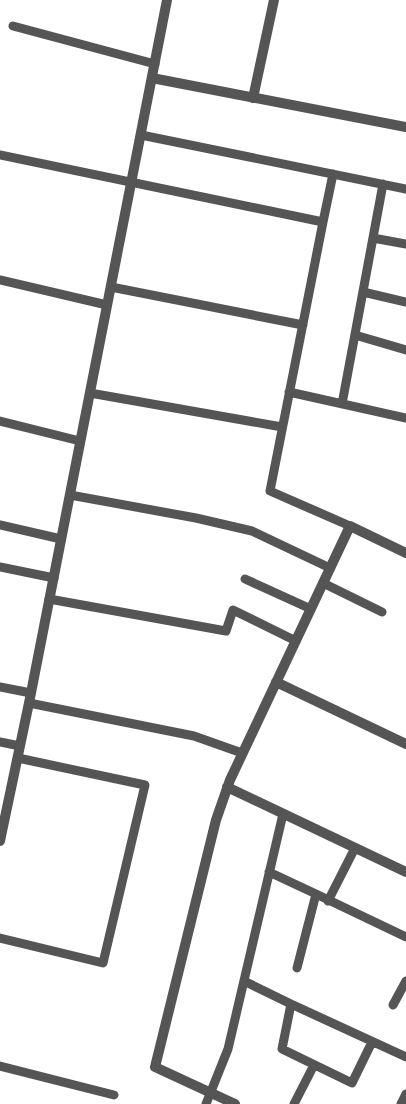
<svg xmlns="http://www.w3.org/2000/svg" width="406" height="1104" font-family="'Roboto Condensed',sans-serif">
	<style>
		.lines { fill: none; stroke-linecap: round; stroke-linejoin: round }
		.service { stroke: #555; stroke-width: 9 }
		.minor { stroke: #555; stroke-width: 10 }
		.tertiary { stroke: #555; stroke-width: 10 }
	</style>
	<rect width="100%" height="100%" fill="#fff"/>
	<g class="lines">
		<!-- service -->
		<path class="service" d="M13 26 155 64
			M141 135 406 189
			M0 155 323 222
			M333 174 323 222 270 491 350 526
			M373 238 406 244
			M0 280 107 305
			M111 287 303 325
			M363 292 406 302
			M355 335 406 350
			M289 392 406 418
			M90 393 282 427
			M342 404 383 184
			M0 421 80 441
			M70 495 196 518 252 531 330 568
			M0 525 61 539
			M0 567 54 578
			M245 579 311 609
			M323 583 382 612
			M49 599 226 631 233 610 296 641
			M0 687 31 693
			M29 703 194 736 242 753
			M0 742 20 746
			M269 872 316 894
			M328 901 355 848
			M0 938 103 963 145 785 18 758
			M297 968 316 894 406 937
			M244 981 291 1004 406 1057
			M291 1004 282 1049 352 1083 372 1042
			M393 1005 406 981
			M0 1066 114 1095
			M206 1104 228 1049 283 814
			M294 1104 314 1065
			M401 1104 406 1094"/>
		<!-- minor -->
		<path class="minor" d="M152 78 406 127
			M253 98 274 0
			M276 682 406 744
			M227 787 406 872
			M235 1104 155 1067 216 820 230 780 350 526 406 553"/>
		<!-- tertiary -->
		<path class="tertiary" d="M0 841 29 703 167 0"/>
	</g>
</svg>
